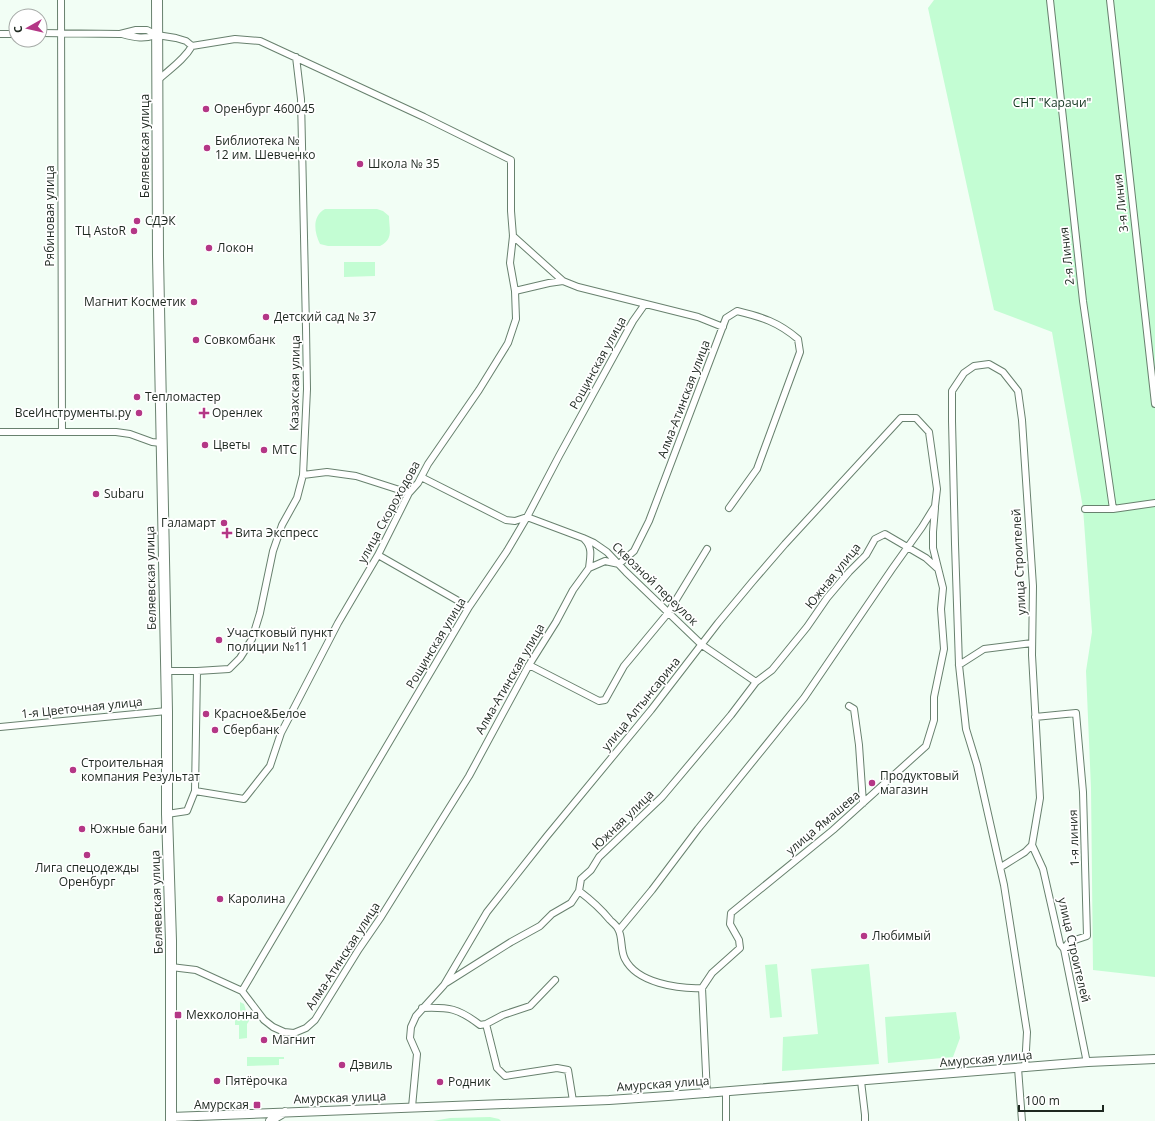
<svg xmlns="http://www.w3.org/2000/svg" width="1155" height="1121" font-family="'Open Sans',sans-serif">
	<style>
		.green { fill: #c3fdd3 }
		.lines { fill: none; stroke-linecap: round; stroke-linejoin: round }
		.minor-casing { stroke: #68816e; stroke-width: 8 }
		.tertiary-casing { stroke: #68816e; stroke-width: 10 }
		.primary-casing { stroke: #68816e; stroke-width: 12 }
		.minor { stroke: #fff; stroke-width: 6 }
		.tertiary { stroke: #fff; stroke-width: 8 }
		.primary { stroke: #fff; stroke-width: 10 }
		.poi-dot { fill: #b43786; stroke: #fff; stroke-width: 1.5 }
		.labels { text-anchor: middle; stroke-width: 3.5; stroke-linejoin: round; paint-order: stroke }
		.park-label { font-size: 12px; fill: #12341e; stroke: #fff }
		.poi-label { font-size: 12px; fill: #1e2820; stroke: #fff; text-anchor: start }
		.street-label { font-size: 12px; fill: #1e2820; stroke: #fff }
	</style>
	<rect width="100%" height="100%" fill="#f2fef5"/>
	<!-- green -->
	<path class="green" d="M934 0H1155V977L1093 970 1091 788 1086 671 1092 632 1083 508 1052 332 994 310 928 8Z
		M325 209H377L383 211 389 216C389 229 394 239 380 246H328L320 244C314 232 312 216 325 209Z
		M344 262H375V276L344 277Z
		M777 964 782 1017 770 1018 765 965Z
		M869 964 879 1064 782 1071 783 1037 818 1034 811 969Z
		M240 1002 244 1004 249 1021 247 1024V1038L239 1039V1025H235V1015H240Z
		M956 1012 960 1038 953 1057 888 1063 885 1017Z
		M247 1057H284V1059H279V1065L247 1066Z
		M490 1117 499 1119 501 1121H433L450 1118Z"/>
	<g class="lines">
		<defs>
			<path id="minor" d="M61 0 62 432
				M1050 0 1083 301 1113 509
				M1110 0 1155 404
				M40 33 120 34 136 30H147L157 35 176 38 186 41 192 46 235 39 260 41 424 117 511 160V211L513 236 510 263 515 291 516 319 508 343 479 390 428 464 418 483 409 493 378 555 338 623 281 733 270 766 244 799 195 791 187 811 167 814
				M0 34H16
				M122 34C136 38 144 39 157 35
				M158 80C170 69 184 60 192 46
				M513 236 563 281
				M515 291 549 283 563 281 578 287 698 317 723 327
				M0 432H116L130 434 152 442 161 443
				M303 475 327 472 356 476 409 493
				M421 477 506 520 515 521 527 517 583 538 594 543 607 552 626 572 702 645 756 682
				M1085 509H1113L1155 503
				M585 540C593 548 590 558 589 568
				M378 555 469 607
				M529 665 599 701 605 700 624 666 668 613 707 549
				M959 665 984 649 1032 643
				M166 671H197L229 669 240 658 252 639 260 613 273 551 282 525 297 498 303 475 307 389 306 328 301 99 296 57
				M849 706 854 709 859 745 863 803
				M1035 717 1076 713 1083 792 1087 936 1069 942 1064 949
				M0 727 167 711
				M195 791 197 671
				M1032 845 1043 869 1060 944 1064 949 1087 1063
				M1001 867 1025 852 1032 845 1040 798 1032 655 1033 586 1022 420 1018 391 1003 372 989 364 974 366 964 373 952 391V421L955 544 959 665 966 729 977 765 1004 885 1027 1032 1025 1068
				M579 891C591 900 601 909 610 920 613 923 617 926 618 929 623 937 620 950 625 959 637 983 678 989 702 988
				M171 967 196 970 242 991 264 1020 273 1027 284 1032 294 1033 306 1028 315 1020 359 949 381 917 469 776 529 665 556 622 573 590 589 568 605 561 619 564 634 551 649 521 726 318 737 311C762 317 778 322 798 339L800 352 757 469 729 508
				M555 980 530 1006 503 1015 486 1024 497 1068 505 1076 557 1068 568 1070 573 1101
				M446 983 511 942 540 926 552 914 571 903 579 891 581 879 591 870 599 857 662 797 731 715 756 682 772 670 807 627 827 598 849 572 866 555 875 539 885 534 926 558 937 568
				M242 991 469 607 507 551 527 517 559 456 633 321 645 304
				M422 1008C449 1007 458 1008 480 1025L486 1024
				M1018 1068 1022 1121
				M861 1081 865 1115V1121
				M726 1092V1121
				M707 1094 702 988 712 973 740 948 739 940 730 924 731 913 833 830 926 746 934 720V697L944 649 941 609 943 588 933 548V532L935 508
				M412 1107 417 1054 410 1038 411 1027 416 1016 444 985 487 912 547 836 651 710 718 623 753 581 785 544 901 418H916L929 432 937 489 935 506 922 527 892 569 804 698 698 829 652 890 619 930"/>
			<path id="tertiary" d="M171 1117 609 1100 668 1096 1088 1062 1155 1059
				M270 1121 285 1112"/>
			<path id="primary" d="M157 0 158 256 167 711V814L171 941V1121"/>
		</defs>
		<!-- minor casing -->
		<use href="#minor" class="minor-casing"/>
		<!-- tertiary casing -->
		<use href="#tertiary" class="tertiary-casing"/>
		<!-- primary casing -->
		<use href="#primary" class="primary-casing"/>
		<!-- minor -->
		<use href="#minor" class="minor"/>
		<!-- tertiary -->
		<use href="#tertiary" class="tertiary"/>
		<!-- primary -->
		<use href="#primary" class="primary"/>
	</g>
	<!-- markers -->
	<g class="poi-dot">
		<circle cx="206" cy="109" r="4"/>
		<circle cx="207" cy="148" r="4"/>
		<circle cx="360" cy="164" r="4"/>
		<circle cx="137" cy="221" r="4"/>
		<circle cx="134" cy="231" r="4"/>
		<circle cx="209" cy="248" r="4"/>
		<circle cx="194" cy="302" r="4"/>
		<circle cx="266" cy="317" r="4"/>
		<circle cx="196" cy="340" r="4"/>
		<circle cx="137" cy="397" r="4"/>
		<circle cx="139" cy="413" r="4"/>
		<path d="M202 407h4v4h4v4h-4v4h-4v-4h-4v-4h4z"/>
		<circle cx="205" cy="445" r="4"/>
		<circle cx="264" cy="450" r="4"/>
		<circle cx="96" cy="494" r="4"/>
		<circle cx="224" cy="523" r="4"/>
		<path d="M225 527h4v4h4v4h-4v4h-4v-4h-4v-4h4z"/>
		<circle cx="219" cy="640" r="4"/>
		<circle cx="206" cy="714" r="4"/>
		<circle cx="215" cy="730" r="4"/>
		<circle cx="73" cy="770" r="4"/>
		<circle cx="872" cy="783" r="4"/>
		<circle cx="82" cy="829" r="4"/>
		<circle cx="87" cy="855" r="4"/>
		<circle cx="220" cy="899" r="4"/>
		<circle cx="864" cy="936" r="4"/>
		<rect x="174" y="1011" width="8" height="8" rx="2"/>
		<circle cx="264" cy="1040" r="4"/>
		<circle cx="342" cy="1065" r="4"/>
		<circle cx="217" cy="1081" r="4"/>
		<circle cx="440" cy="1082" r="4"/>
		<rect x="253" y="1101" width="8" height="8" rx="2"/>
	</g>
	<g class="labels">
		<!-- park labels -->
		<g class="park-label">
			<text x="1052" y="107">СНТ "Карачи"</text>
		</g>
		<!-- poi labels -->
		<g class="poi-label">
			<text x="214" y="113">Оренбург 460045</text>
			<text x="215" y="145">Библиотека №<tspan x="215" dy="14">12 им. Шевченко</tspan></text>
			<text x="368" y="168">Школа № 35</text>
			<text x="145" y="225">СДЭК</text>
			<text x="126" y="235" text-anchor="end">ТЦ AstoR</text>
			<text x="217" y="252">Локон</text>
			<text x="186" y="306" text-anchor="end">Магнит Косметик</text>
			<text x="274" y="321">Детский сад № 37</text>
			<text x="204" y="344">Совкомбанк</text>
			<text x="145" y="401">Тепломастер</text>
			<text x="131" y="417" text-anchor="end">ВсеИнструменты.ру</text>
			<text x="212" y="417">Оренлек</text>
			<text x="213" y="449">Цветы</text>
			<text x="272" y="454">МТС</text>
			<text x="104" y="498">Subaru</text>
			<text x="216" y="527" text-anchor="end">Галамарт</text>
			<text x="235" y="537">Вита Экспресс</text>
			<text x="227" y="637">Участковый пункт<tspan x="227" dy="14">полиции №11</tspan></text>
			<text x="214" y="718">Красное&amp;Белое</text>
			<text x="223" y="734">Сбербанк</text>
			<text x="81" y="767">Строительная<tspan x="81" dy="14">компания Результат</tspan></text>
			<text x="880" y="780">Продуктовый<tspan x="880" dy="14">магазин</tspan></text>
			<text x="90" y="833">Южные бани</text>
			<text x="87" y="872" text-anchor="middle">Лига спецодежды<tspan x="87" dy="14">Оренбург</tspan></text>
			<text x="228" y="903">Каролина</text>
			<text x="872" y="940">Любимый</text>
			<text x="186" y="1019">Мехколонна</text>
			<text x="272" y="1044">Магнит</text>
			<text x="350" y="1069">Дэвиль</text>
			<text x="225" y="1085">Пятёрочка</text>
			<text x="448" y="1086">Родник</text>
			<text x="249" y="1109" text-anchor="end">Амурская</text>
		</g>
		<!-- street labels -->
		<g class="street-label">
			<text transform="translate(145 146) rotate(-90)" y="4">Беляевская улица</text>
			<text transform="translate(1121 203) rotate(-96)" y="4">3-я Линия</text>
			<text transform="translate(50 216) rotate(-90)" y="4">Рябиновая улица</text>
			<text transform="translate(1067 256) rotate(-96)" y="4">2-я Линия</text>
			<text transform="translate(598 363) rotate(-61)" y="4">Рощинская улица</text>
			<text transform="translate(295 383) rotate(-89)" y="4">Казахская улица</text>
			<text transform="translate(684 399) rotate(-69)" y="4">Алма-Атинская улица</text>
			<text transform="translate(389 512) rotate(-61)" y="4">улица Скороходова</text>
			<text transform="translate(1019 562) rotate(-93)" y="4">улица Строителей</text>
			<text transform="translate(833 576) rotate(-51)" y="4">Южная улица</text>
			<text transform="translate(151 578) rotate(-91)" y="4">Беляевская улица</text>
			<text transform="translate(655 584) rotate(44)" y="4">Сквозной переулок</text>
			<text transform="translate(436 643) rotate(-59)" y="4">Рощинская улица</text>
			<text transform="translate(510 679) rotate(-60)" y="4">Алма-Атинская улица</text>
			<text transform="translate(641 704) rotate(-51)" y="4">улица Алтынсарина</text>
			<text transform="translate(82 708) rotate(-6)" y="4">1-я Цветочная улица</text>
			<text transform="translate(623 820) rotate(-44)" y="4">Южная улица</text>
			<text transform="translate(823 823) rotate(-40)" y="4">улица Ямашева</text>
			<text transform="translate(1074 838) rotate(-92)" y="4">1-я линия</text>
			<text transform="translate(157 902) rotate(-92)" y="4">Беляевская улица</text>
			<text transform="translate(1074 950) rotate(77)" y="4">улица Строителей</text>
			<text transform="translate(343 956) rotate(-57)" y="4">Алма-Атинская улица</text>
			<text transform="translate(986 1059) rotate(-5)" y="4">Амурская улица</text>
			<text transform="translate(663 1084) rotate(-4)" y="4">Амурская улица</text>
			<text transform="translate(340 1098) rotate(-2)" y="4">Амурская улица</text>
		</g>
	</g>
	<!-- north arrow -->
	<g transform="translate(28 28) rotate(262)"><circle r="19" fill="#ffffff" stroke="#a5a9a6"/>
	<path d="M0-3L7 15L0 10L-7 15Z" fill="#b43786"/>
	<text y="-6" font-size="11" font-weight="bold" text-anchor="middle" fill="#1e2820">С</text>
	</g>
	<!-- scale -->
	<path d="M1019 1105v6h84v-6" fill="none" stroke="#1e2820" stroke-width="2"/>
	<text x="1025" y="1105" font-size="12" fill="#1e2820" stroke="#ffffff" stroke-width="3" paint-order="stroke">100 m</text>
</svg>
